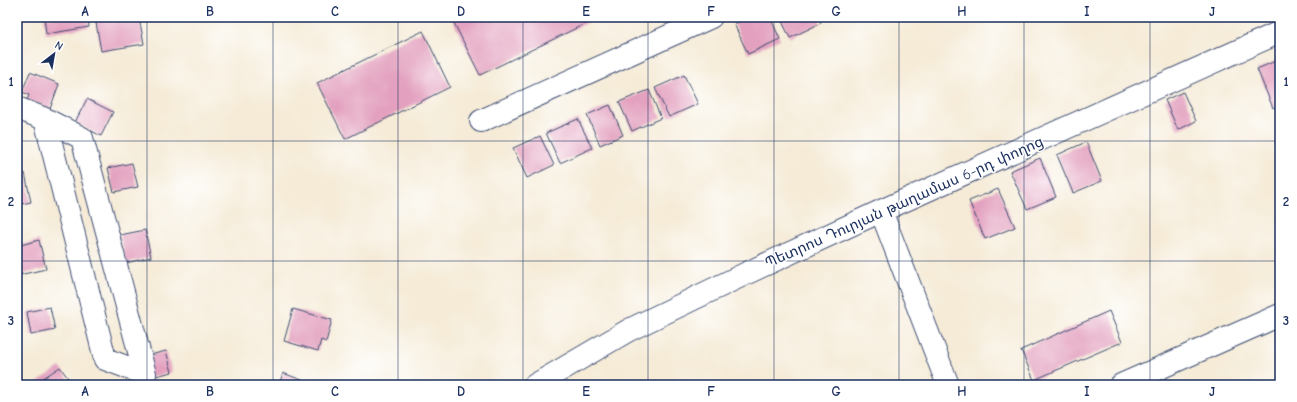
<svg xmlns="http://www.w3.org/2000/svg" width="1297" height="402" font-family="'Comic Neue','Noto Sans Armenian',sans-serif">
	<style>
		.building { fill: #e3a1bf }
		.lines { fill: none; stroke-linecap: round; stroke-linejoin: round }
		.minor-casing { stroke: #3c4b70; stroke-width: 24 }
		.minor { stroke: #fff; stroke-width: 22 }
		.grid { fill: none; stroke: #1b2f5e; stroke-width: 1; stroke-opacity: 0.55 }
		.labels { text-anchor: middle; stroke-width: 3; stroke-linejoin: round; paint-order: stroke }
		.street-label { font-size: 15px; fill: #1b2f5e; stroke: #fff }
		.neatline { fill: none; stroke: #1b2f5e; stroke-width: 1.5 }
		.grid-label { font-size: 13px; text-anchor: middle; font-weight: bold; fill: #1b2f5e }
	</style>
	<rect width="100%" height="100%" fill="#fff"/>
	<filter id="ink" filterUnits="userSpaceOnUse"><feTurbulence type="fractalNoise" baseFrequency=".025" numOctaves="2"/><feDisplacementMap in="SourceGraphic" scale="8" xChannelSelector="R" yChannelSelector="G"/><feConvolveMatrix kernelMatrix="1 2 1 2 8 2 1 2 1" color-interpolation-filters="sRGB"/></filter>
	<filter id="wash" filterUnits="userSpaceOnUse"><feTurbulence type="fractalNoise" baseFrequency=".012" numOctaves="4" result="noise"/><feDisplacementMap in="SourceGraphic" scale="16" xChannelSelector="R" yChannelSelector="G"/><feGaussianBlur stdDeviation="0.9" result="paint"/><feColorMatrix in="noise" values="0 0 0 0 0 0 0 0 0 0 0 0 0 0 0 0 0 1.4 0 .05"/><feComposite in="paint" operator="in"/></filter>
	<g filter="url(#wash)">
		<rect width="100%" height="100%" fill="#f5ebd7"/>
		<g id="blocks">
			<!-- building -->
			<path class="building" d="M44 17H88L89 27 46 34Z
				M95 17H139L144 44 101 51Z
				M451 17H599L480 75Z
				M750 17H770L780 39 748 54 734 24Z
				M780 17H818L821 23 790 38Z
				M423 31 450 87 345 139 317 83Z
				M1280 59V105L1273 108 1257 69Z
				M30 72 59 84 50 109 27 100 29 95 22 92Z
				M684 75 698 104 669 117 655 88Z
				M649 90 661 118 632 131 619 102Z
				M1183 92 1196 121 1178 130 1165 100Z
				M87 99 113 112 101 136 75 122Z
				M610 105 623 135 600 145 587 115Z
				M578 119 592 148 560 163 546 133Z
				M540 136 554 165 527 178 513 148Z
				M1086 142 1102 181 1073 193 1057 155Z
				M1040 158 1056 197 1027 209 1010 171Z
				M132 163 138 187 114 192 108 168Z
				M25 173 31 202 17 205V175Z
				M998 189 1015 227 985 239 969 201Z
				M145 230 151 257 126 263 120 235Z
				M39 240 46 269 19 275 17 267V246Z
				M50 307 55 330 31 335 27 312Z
				M293 309 332 320 326 342 321 340 318 351 284 341Z
				M1109 311 1122 342 1034 380 1021 350Z
				M166 351 172 372 148 378 142 357Z
				M60 367 73 385H33Z
				M283 373 307 382 306 385H279Z"/>
		</g>
	</g>
	<g filter="url(#ink)">
		<use href="#blocks" fill-opacity="0" stroke="#3c4b70" stroke-width="1"/>
		<g class="lines">
			<defs>
				<path id="minor" d="M17 108 45 119 105 359 145 374
					M45 119 82 138 145 374
					M481 121 711 17
					M881 211 948 385
					M535 385 629 330 747 273 881 211 1280 32
					M1121 385 1280 315"/>
			</defs>
			<!-- minor casing -->
			<use href="#minor" class="minor-casing"/>
			<!-- minor -->
			<use href="#minor" class="minor"/>
		</g>
	</g>
	<!-- grid -->
	<path class="grid" d="M147 17V385M273 17V385M398 17V385M523 17V385M648 17V385M774 17V385M899 17V385M1024 17V385M1150 17V385M17 141H1280M17 261H1280"/>
	<g class="labels">
		<!-- street labels -->
		<g class="street-label">
			<text transform="translate(904 202) rotate(-24)" y="5">Պետրոս Դուրյան թաղամաս 6-րդ փողոց</text>
		</g>
	</g>
	<!-- margin -->
	<rect width="1297" height="402" fill="none" stroke="#fff" stroke-width="44"/>
	<!-- north arrow -->
	<g transform="translate(54 54) rotate(31)" stroke="#ffffff" stroke-width="3" paint-order="stroke">
	<path d="M0-3L7 15L0 10L-7 15Z" fill="#1b2f5e"/>
	<text y="-6" font-size="11" font-weight="bold" text-anchor="middle" fill="#1b2f5e">N</text>
	</g>
	<rect x="22" y="22" width="1253" height="358" class="neatline"/>
	<g class="grid-label">
		<text x="85" y="16">A</text>
		<text x="210" y="16">B</text>
		<text x="335" y="16">C</text>
		<text x="461" y="16">D</text>
		<text x="586" y="16">E</text>
		<text x="711" y="16">F</text>
		<text x="836" y="16">G</text>
		<text x="962" y="16">H</text>
		<text x="1087" y="16">I</text>
		<text x="1212" y="16">J</text>
		<text x="11" y="86">1</text>
		<text x="1286" y="86">1</text>
		<text x="11" y="206">2</text>
		<text x="1286" y="206">2</text>
		<text x="11" y="325">3</text>
		<text x="1286" y="325">3</text>
		<text x="85" y="396">A</text>
		<text x="210" y="396">B</text>
		<text x="335" y="396">C</text>
		<text x="461" y="396">D</text>
		<text x="586" y="396">E</text>
		<text x="711" y="396">F</text>
		<text x="836" y="396">G</text>
		<text x="962" y="396">H</text>
		<text x="1087" y="396">I</text>
		<text x="1212" y="396">J</text>
	</g>
</svg>
